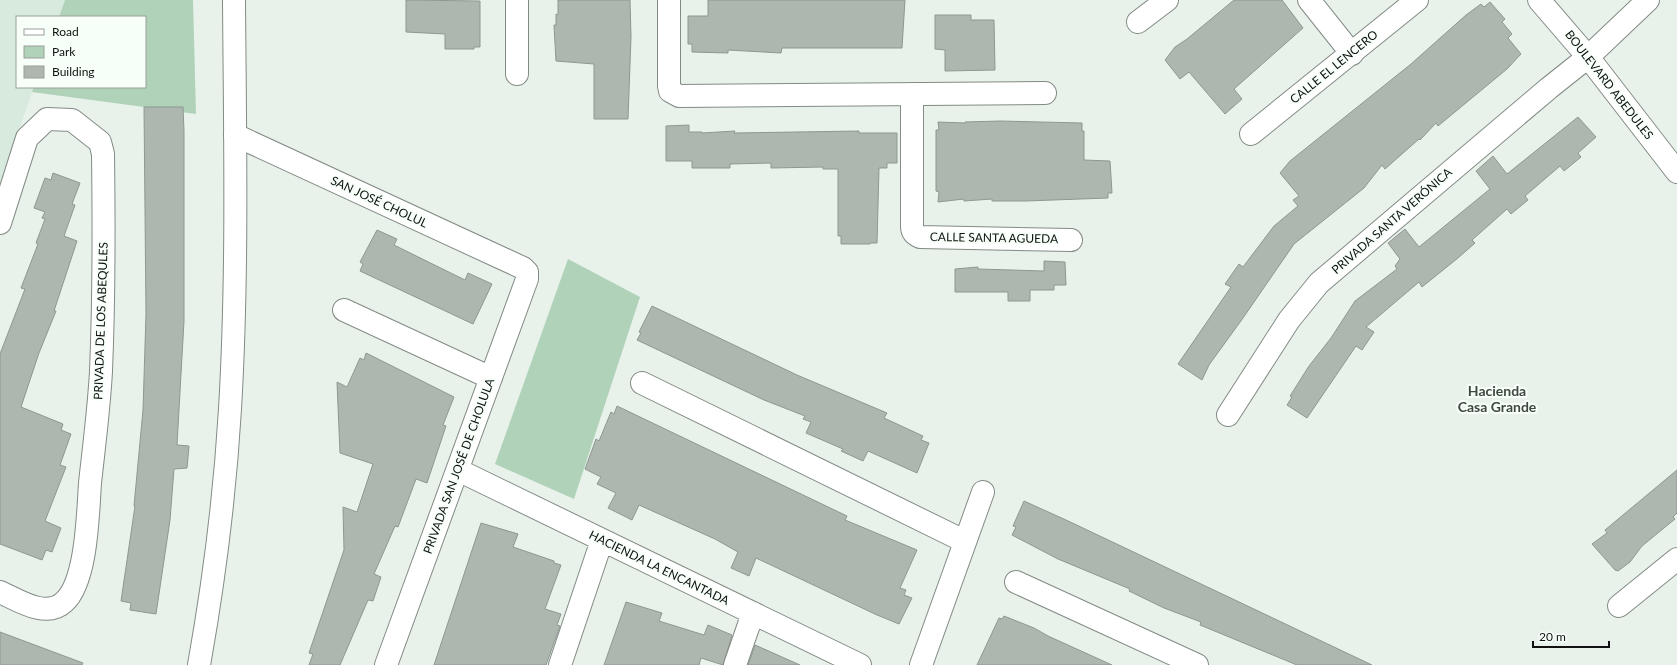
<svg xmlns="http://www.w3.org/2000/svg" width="1677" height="665" font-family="Lato,sans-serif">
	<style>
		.built { fill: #d8e9dd }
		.green { fill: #afd2b9 }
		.building { fill: #adb6af; stroke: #8e9791 }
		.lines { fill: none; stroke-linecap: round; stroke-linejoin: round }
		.street-casing { stroke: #828b84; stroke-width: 24 }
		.secondary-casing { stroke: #828b84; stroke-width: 24 }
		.street { stroke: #fff; stroke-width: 22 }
		.secondary { stroke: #fff; stroke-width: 22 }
		.labels { text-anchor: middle; stroke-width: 4; stroke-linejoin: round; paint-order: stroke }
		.street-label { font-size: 12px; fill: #0f1210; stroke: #f7fff9 }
		.quarter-label { font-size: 14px; font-weight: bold; fill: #404843; stroke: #f7fff9 }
	</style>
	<rect width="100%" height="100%" fill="#e8f2eb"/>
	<!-- built -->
	<path class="built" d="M0 0H65L59 17H17V87H34L0 184Z"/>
	<!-- green -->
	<path class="green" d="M65 0H193L196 114 32 92 34 87H145V17H59Z
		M568 259 640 297 574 499 495 464Z"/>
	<!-- building -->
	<path class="building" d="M406 0 480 1V47H474V49H445V34L406 32Z
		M558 0H630L631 37 628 119H594V64L556 61 554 25H556V14L558 15Z
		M708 0H905L902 48H782L781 53 728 50V53L692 52V44H688V16H708Z
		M1234 0H1282L1303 28 1234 89 1242 99 1225 114 1189 72 1180 79 1165 60 1175 47 1187 39Z
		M1490 2 1505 19 1502 22 1512 34 1508 38 1521 54 1507 69 1438 126 1436 123 1420 140 1419 139 1385 169 1382 165 1364 188 1294 244 1243 318 1209 365 1202 380 1178 364 1231 287 1225 284 1239 264 1243 267 1274 226 1298 206 1293 200 1299 196 1280 173 1290 161 1411 64 1466 15 1481 4 1484 7Z
		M935 15H971V20H994L995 70 945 71V50L935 49Z
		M144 107H183L184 131V321L177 445 189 446 187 468 174 469 170 520 156 614 130 610 131 603 121 601 135 506H134L143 410 146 314Z
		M1578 117 1596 137 1578 153 1581 157 1564 171 1560 166 1525 196 1528 200 1511 214 1507 209 1472 240 1475 243 1458 258 1422 287 1419 282 1366 327 1374 332 1362 350 1356 346 1307 418 1287 405 1292 397 1290 396 1309 366 1331 338 1355 301 1397 269 1395 266 1400 259 1388 243 1405 229 1419 247 1490 189 1476 171 1493 156 1507 174Z
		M1000 121 1082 123V131H1084V160L1110 161 1112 193H1108V198L1026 201H992V199L964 201V199L938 202 939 192 936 191V130H939L938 122 965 123V122Z
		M689 125V132H702V133L735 131 734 133 859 131V133H897V163H887V168H879L877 243H871L870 244H841V236H838V169H823V167L771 168V163L730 164V168H692V161H666V126Z
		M53 173 80 183 72 204 75 205 64 236 77 241 54 311H56L39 353 21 407 63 424 61 430 71 434 60 465 66 467 45 521 61 528 52 552 46 550 42 560 0 544V354L25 289 21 288 38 244 36 243 45 219 42 218 45 212 34 208 45 178 51 180Z
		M377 230 397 239 394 245 465 280 468 273 492 284 473 324 360 271 363 264 360 262Z
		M1044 261 1065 262 1066 285H1054V290H1030V301H1008V292H955V269L978 267V269L1044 271Z
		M652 306 797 375 887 413 884 418 923 436 921 440 929 443 917 473 868 451 863 461 841 451 843 449 806 433 811 422 803 419 805 416 764 400 637 340 641 333 639 332Z
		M366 353 454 397 443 425 446 426 427 483 416 479 398 527 395 526 374 574 381 577 373 601 368 600 340 665H309L313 654 309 653 344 550 343 507 357 512 373 464 340 453 337 382 347 387 360 358 364 360Z
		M617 406 847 516 845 520 917 550 900 588 906 590 904 595 912 598 899 624 877 615 756 558 749 576 731 568 738 552 715 539 639 505 632 520 608 508 616 493 597 484 601 477 585 469 596 439 599 441 611 412 614 414Z
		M1677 470V513L1673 517 1675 519 1642 546 1630 562 1618 571 1615 570 1592 544 1607 533 1605 530Z
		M1024 501 1066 520 1372 665H1297L1200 625 1201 622 1164 608 1129 591 1130 589 1058 559 1012 535 1016 527 1013 526Z
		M481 523 518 534 513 547 554 561V563L561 565 545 609 561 614 557 625 560 626 546 665H434Z
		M626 602 662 613 659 621 704 635 708 625 732 635 723 665 701 658 699 665H604Z
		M1004 616 1034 628 1048 636 1112 665H977L999 618 1002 619Z
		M0 632 83 663 82 665H0Z
		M755 645 800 665H748Z"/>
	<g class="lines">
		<defs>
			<path id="street" d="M669 0V86L670 91 679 96 1045 93
				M1309 0 1352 54
				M1138 22 1167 0
				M517 74V0
				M912 94V226C912 232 914 234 920 237L1071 240
				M1251 134 1417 0
				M235 135 523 268 527 272V279L386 665
				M0 223 27 138 47 119 72 120 100 142 103 154C104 226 104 299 101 371 99 409 94 446 90 483 88 512 87 582 64 602 46 619 18 600 0 592
				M344 310 491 378
				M642 383 964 541
				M1228 415 1289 320 1319 283 1549 88 1588 57 1648 0
				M458 470 860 665
				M1016 582 1197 665
				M1619 606 1677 559
				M560 665 602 540
				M735 665 753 613
				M921 665 983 492"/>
			<path id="secondary" d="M1539 0 1588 57 1677 172
				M199 665C214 581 225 494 230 409 238 273 235 136 234 0"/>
		</defs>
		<!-- street casing -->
		<use href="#street" class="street-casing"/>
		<!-- secondary casing -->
		<use href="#secondary" class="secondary-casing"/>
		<!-- street -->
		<use href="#street" class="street"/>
		<!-- secondary -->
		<use href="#secondary" class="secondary"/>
	</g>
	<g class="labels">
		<!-- street labels -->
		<g class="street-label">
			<text transform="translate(1334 67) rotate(-39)" y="4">CALLE EL LENCERO</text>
			<text transform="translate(1609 85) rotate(52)" y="4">BOULEVARD ABEDULES</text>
			<text transform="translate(379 202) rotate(25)" y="4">SAN JOSÉ CHOLUL</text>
			<text transform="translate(1392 221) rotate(-41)" y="4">PRIVADA SANTA VERÓNICA</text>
			<text transform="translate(994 238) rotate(1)" y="4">CALLE SANTA AGUEDA</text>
			<text transform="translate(101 321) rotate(-88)" y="4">PRIVADA DE LOS ABEQULES</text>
			<text transform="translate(459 466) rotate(-70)" y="4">PRIVADA SAN JOSÉ DE CHOLULA</text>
			<text transform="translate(659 568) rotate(26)" y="4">HACIENDA LA ENCANTADA</text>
		</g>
		<!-- quarter labels -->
		<g class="quarter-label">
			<text x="1497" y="396">Hacienda<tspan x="1497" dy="16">Casa Grande</tspan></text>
		</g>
	</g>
	<!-- legend -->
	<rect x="16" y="16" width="130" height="72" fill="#f7fff9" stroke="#9aa09c"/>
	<rect x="24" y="29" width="20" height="6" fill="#ffffff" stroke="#9aa09c"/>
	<text x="52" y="36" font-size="12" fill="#0f1210">Road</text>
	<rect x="24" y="46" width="20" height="12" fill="#afd2b9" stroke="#9aa09c"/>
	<text x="52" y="56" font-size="12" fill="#0f1210">Park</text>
	<rect x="24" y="66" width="20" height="12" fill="#adb6af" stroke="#9aa09c"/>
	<text x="52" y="76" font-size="12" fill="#0f1210">Building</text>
	<!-- scale -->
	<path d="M1533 641v6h76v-6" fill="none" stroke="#0f1210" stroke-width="2"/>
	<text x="1539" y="641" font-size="12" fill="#0f1210" stroke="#f7fff9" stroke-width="3" paint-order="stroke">20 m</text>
</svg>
